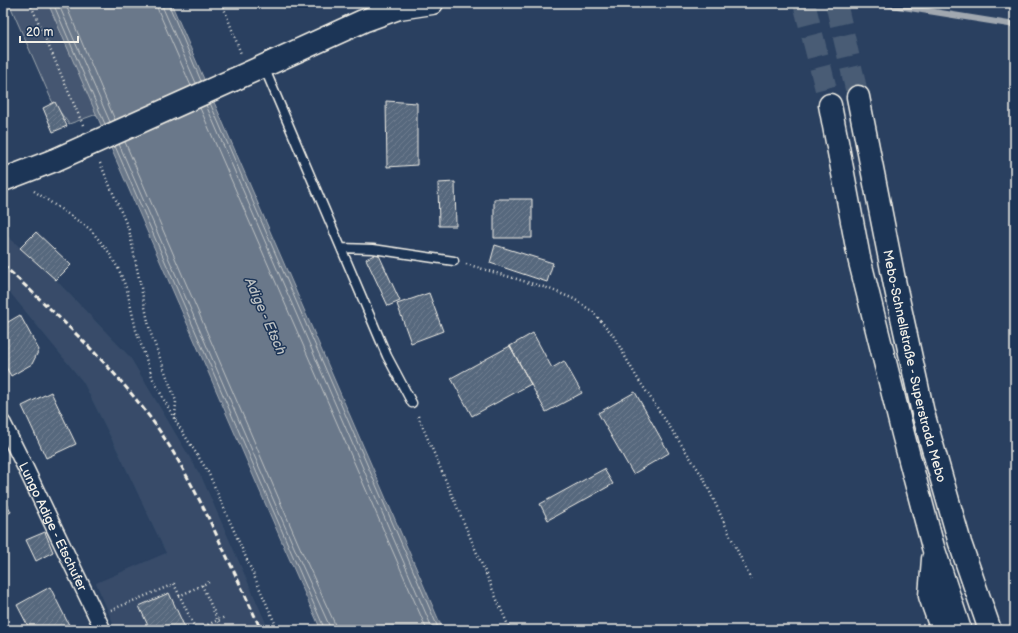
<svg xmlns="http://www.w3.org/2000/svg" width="1018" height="633" font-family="'Balsamiq Sans',sans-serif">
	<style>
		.built { fill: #374c69 }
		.grass { fill: #445771; stroke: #9ca4ac }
		.water { fill: #6a788a; stroke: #a1a8b0 }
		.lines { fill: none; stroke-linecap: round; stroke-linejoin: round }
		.shore { stroke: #bdc1c2; stroke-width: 1 }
		.stream { stroke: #a1a8b0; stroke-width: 6 }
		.building { fill: url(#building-hatch); stroke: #f4f1e8 }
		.trunk-tunnel { stroke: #485b74; stroke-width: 22; stroke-dasharray: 22 11; stroke-linecap: butt }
		.service-casing { stroke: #f4f1e8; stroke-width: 11 }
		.minor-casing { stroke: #f4f1e8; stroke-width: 18 }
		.secondary-casing { stroke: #f4f1e8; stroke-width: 25 }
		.trunk-casing { stroke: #f4f1e8; stroke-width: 25 }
		.path { stroke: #f4f1e8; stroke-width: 2.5; stroke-dasharray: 1 3; stroke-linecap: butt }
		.service { stroke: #1d3557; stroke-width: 8 }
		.minor { stroke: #1d3557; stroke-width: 15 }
		.secondary { stroke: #1d3557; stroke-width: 22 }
		.trunk { stroke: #1d3557; stroke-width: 22 }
		.rail { stroke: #f4f1e8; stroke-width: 3; stroke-dasharray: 6 3; stroke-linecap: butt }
		.secondary-bridge-casing { stroke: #f4f1e8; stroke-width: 25; stroke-linecap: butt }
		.secondary-bridge { stroke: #1d3557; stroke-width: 22 }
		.labels { text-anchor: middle; stroke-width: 3; stroke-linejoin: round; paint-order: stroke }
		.street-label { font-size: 13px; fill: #f4f1e8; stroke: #1d3557 }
		.water-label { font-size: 14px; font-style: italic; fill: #bdc1c2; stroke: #1d3557 }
	</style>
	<defs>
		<pattern id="building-hatch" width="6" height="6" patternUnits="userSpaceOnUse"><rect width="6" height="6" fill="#56677d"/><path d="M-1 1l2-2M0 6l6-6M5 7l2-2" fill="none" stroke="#6f7d8f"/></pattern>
	</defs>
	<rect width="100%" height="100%" fill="#2a4060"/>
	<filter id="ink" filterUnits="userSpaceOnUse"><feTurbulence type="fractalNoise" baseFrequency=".025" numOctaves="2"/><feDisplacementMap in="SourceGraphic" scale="8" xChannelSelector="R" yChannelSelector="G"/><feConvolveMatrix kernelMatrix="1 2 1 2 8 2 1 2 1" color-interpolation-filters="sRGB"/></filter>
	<g filter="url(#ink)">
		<!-- built -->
		<path class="built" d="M3 232 56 280 130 357 202 478 269 630H116L96 583 166 553 121 458 83 382 3 284Z"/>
		<!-- grass -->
		<path class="grass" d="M9 3H48L97 114 69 124 52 101Z"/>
		<!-- water -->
		<path class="water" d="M48 3H171L443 630H321L285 549Z"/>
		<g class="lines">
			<!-- shore -->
			<path class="shore" d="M53 3 105 124
				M58 3 110 122
				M65 3 115 120
				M156 3 158 10 191 86
				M162 3 163 8 196 83
				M168 3 201 81
				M210 103 439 630
				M206 105 433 630
				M200 108 427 630
				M125 142 298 543 334 622 336 630
				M119 144 293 545 329 625 330 630
				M115 146 325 630"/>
			<!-- stream -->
			<path class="stream" d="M885 4 1015 25"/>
		</g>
		<!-- building -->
		<path class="building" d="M386 101 417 103V165L387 167Z
			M55 102 67 126 53 132 43 108Z
			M455 182 456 226H439L438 183Z
			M494 199H532V238H494Z
			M36 232 71 265 56 280 20 248Z
			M495 245 553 263 547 282 490 263Z
			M378 253 400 301 388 306 366 259Z
			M429 293 443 331 411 343 397 304Z
			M20 315 39 350 32 364 11 376 3 362V325Z
			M533 333 552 368 564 361 582 393 546 412 510 346Z
			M510 346 531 384 472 416 451 378Z
			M51 392 76 444 46 458 22 406Z
			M635 392 669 453 633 474 598 413Z
			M604 469 613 484 548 520 540 504Z
			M5 499 11 512 3 516V500Z
			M45 532 53 552 36 561 26 540Z
			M50 587 69 625 59 630H30L17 605Z
			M169 593 186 630H150L139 606Z"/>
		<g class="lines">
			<!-- trunk-tunnel -->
			<path class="trunk-tunnel" d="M804 3 830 105
				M836 3 858 97"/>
			<defs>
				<path id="service" d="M264 67 387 356 412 403
					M341 248 373 249 454 261"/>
				<g id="minor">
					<path id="s1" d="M3 423 26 469 103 630"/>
				</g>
				<path id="secondary" d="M233 80 363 21 399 8 432 3
					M3 180 55 160"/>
				<g id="trunk">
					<path id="s2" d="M858 97 895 285 923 413 960 543 990 630"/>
					<path d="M830 105 859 258 903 434 933 547 960 630"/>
					<path d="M933 559 930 596 942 630"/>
				</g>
			</defs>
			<!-- service casing -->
			<use href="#service" class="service-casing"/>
			<!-- minor casing -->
			<use href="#minor" class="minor-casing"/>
			<!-- secondary casing -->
			<use href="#secondary" class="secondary-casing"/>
			<!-- trunk casing -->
			<use href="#trunk" class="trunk-casing"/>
			<!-- path -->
			<path class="path" d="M30 3 83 125
				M222 3 241 54
				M100 163 129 230 150 331 176 401 175 419
				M34 191 90 229 108 251 119 270 127 290 136 330 153 379 175 420 208 472 278 630
				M466 264 547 288 574 299 593 312 613 335 636 376 703 477 751 580
				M418 416 510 630
				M202 585 222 630
				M179 596 209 582
				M111 610 174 584 196 630 225 617
				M208 625 210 630"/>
			<!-- service -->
			<use href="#service" class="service"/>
			<!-- minor -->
			<use href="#minor" class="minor"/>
			<!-- secondary -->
			<use href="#secondary" class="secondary"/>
			<!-- trunk -->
			<use href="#trunk" class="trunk"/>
			<!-- rail -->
			<path class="rail" d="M3 265C58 316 116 368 159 430 178 458 193 487 208 517 226 555 244 592 261 630"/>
			<defs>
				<path id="secondary-bridge" d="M55 160 233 80"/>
			</defs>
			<!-- secondary-bridge casing -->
			<use href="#secondary-bridge" class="secondary-bridge-casing"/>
			<!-- secondary-bridge -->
			<use href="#secondary-bridge" class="secondary-bridge"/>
		</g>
	</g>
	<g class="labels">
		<!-- street labels -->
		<g class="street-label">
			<text dy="5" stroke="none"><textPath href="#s2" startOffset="275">Mebo-Schnellstraße - Superstrada Mebo</textPath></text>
			<text dy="5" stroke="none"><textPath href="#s1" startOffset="115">Lungo Adige - Etschufer</textPath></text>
		</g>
		<!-- water labels -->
		<g class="water-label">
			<text transform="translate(266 316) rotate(66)" y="5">Adige - Etsch</text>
		</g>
	</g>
	<!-- margin -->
	<rect width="1018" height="633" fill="none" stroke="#1d3557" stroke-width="16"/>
	<rect x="8" y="8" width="1002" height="617" fill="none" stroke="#f4f1e8" stroke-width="1.5" filter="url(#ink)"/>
	<!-- scale -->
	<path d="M20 36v6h58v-6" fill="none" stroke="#f4f1e8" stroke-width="2"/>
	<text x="26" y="36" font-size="12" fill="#f4f1e8" stroke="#1d3557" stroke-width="3" paint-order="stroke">20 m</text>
</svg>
